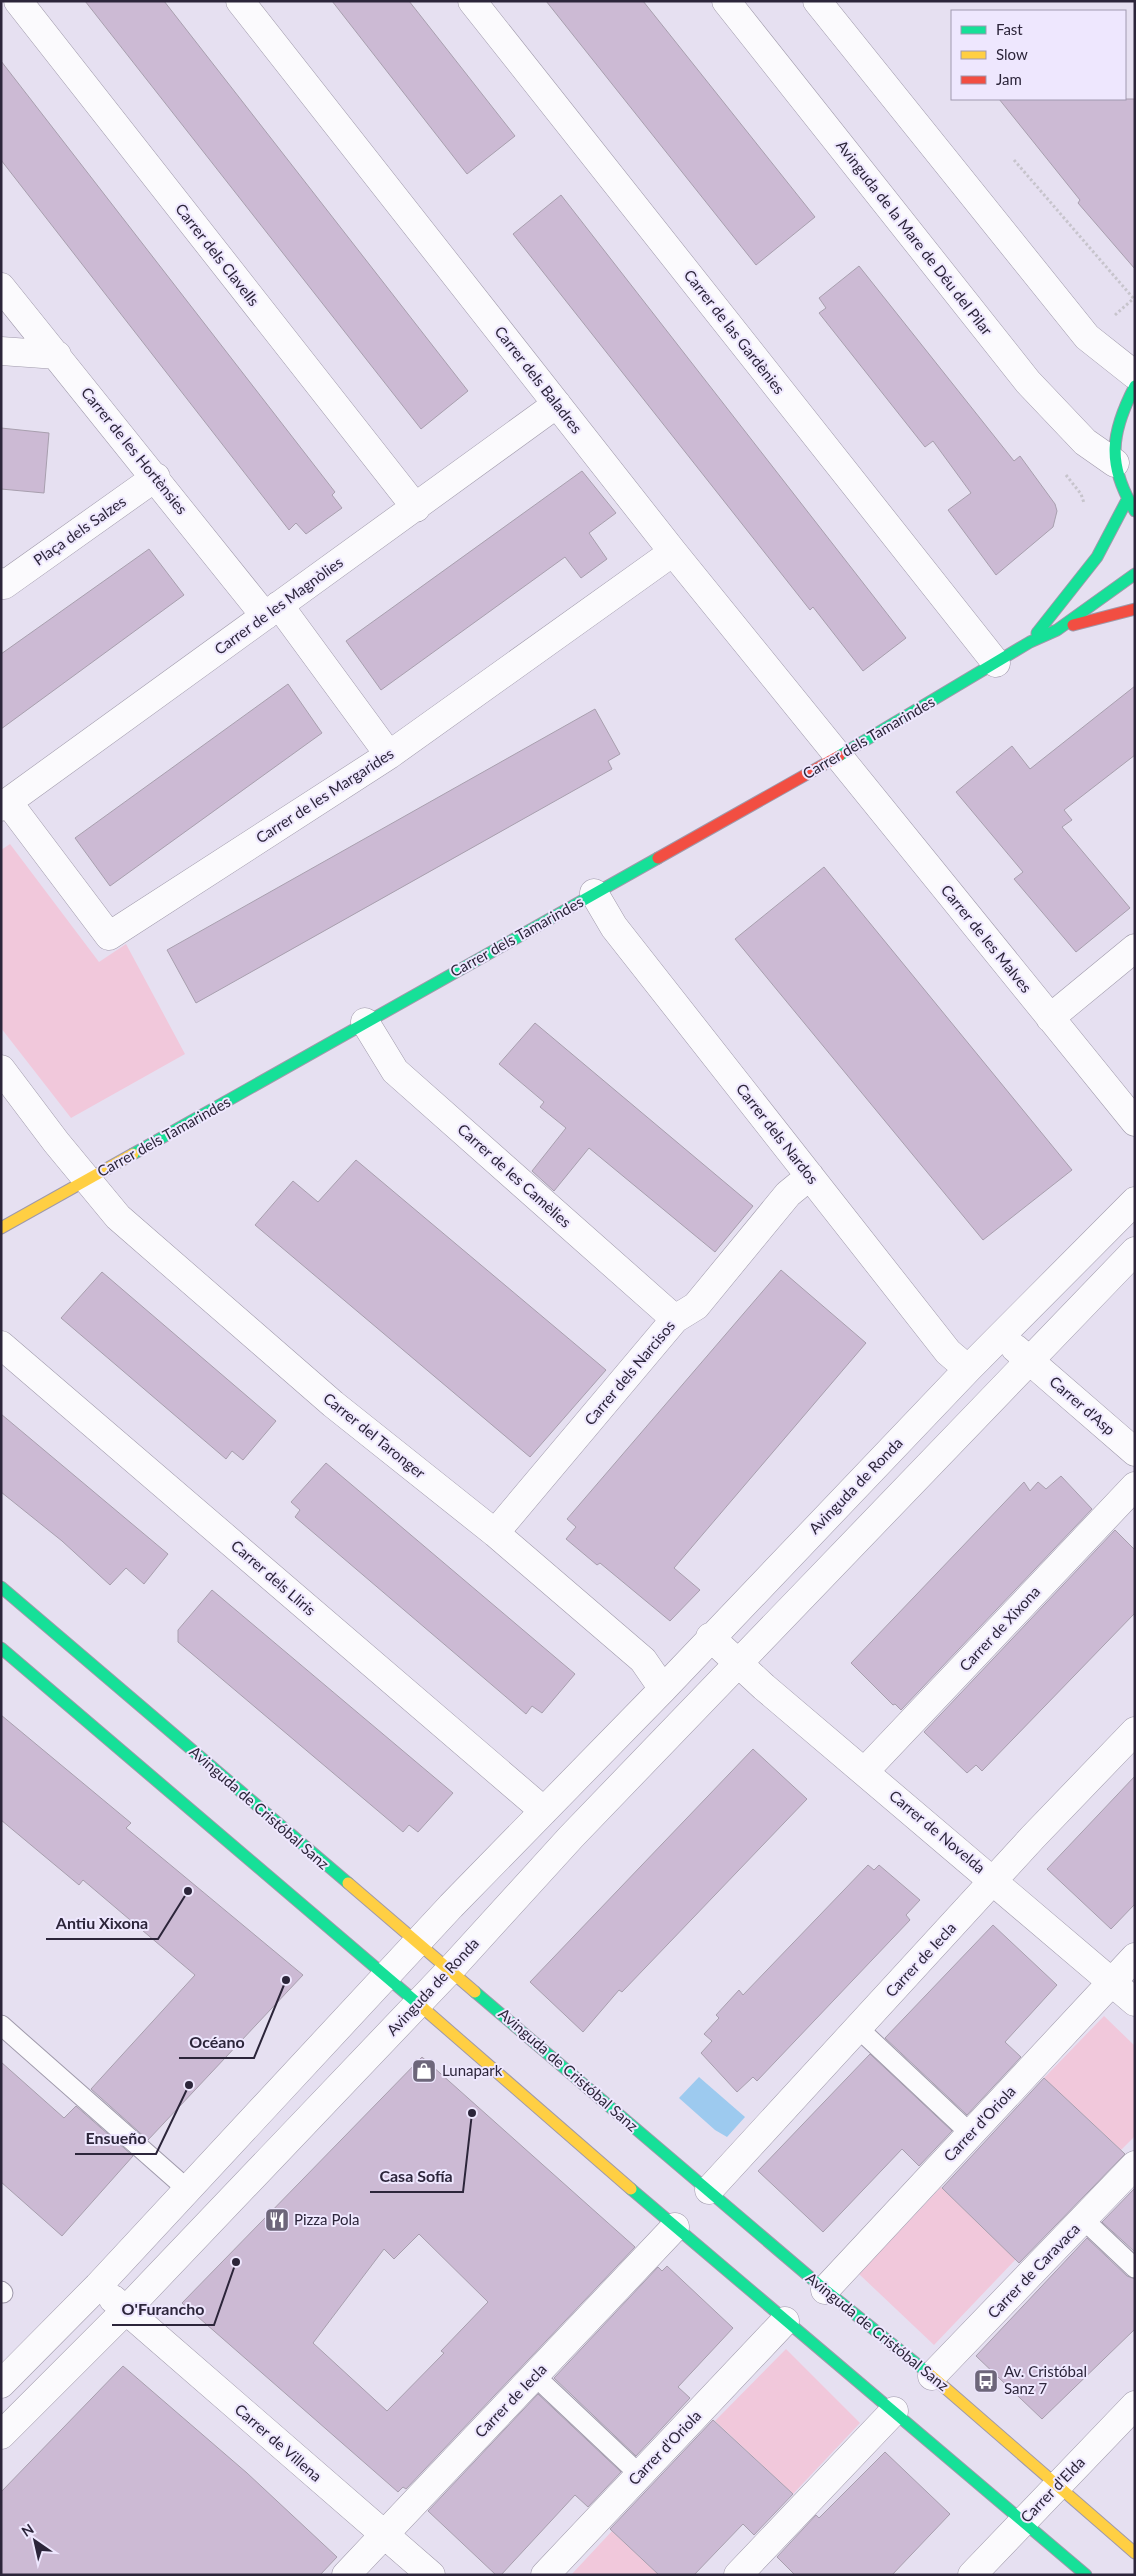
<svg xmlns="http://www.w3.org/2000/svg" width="1136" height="2576" font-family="Lato,sans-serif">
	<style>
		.green { fill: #f1c8db }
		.water { fill: #9dcaef }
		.building { fill: #ccbad4; stroke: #a89fae; fill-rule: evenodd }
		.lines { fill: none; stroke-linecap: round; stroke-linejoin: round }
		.lane-casing { stroke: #9f99aa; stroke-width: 21 }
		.street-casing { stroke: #9f99aa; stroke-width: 29 }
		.fast-casing { stroke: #9f99aa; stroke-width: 13 }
		.slow-casing { stroke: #9f99aa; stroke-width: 13 }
		.jam-casing { stroke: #9f99aa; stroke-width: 13 }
		.path { stroke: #c7c4cc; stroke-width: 3; stroke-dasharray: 2.5 2.5; stroke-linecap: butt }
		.lane { stroke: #fbfafd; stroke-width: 19 }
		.street { stroke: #fbfafd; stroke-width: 28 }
		.fast { stroke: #16e098; stroke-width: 11 }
		.slow { stroke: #ffcf43; stroke-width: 11 }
		.jam { stroke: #f24e42; stroke-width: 11 }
		.labels { text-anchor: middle; stroke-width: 4; stroke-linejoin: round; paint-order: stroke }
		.street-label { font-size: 15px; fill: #2c253a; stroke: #eee7fe }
		.poi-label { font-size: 15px; fill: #2c253a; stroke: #eee7fe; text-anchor: start }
		.leader { fill: none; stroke: #2c253a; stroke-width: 2 }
		.callout-dot { fill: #2c253a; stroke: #eee7fe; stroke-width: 2 }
		.callout-label { font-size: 16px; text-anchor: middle; font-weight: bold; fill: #2c253a; stroke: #eee7fe; stroke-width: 4; stroke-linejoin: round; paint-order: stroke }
	</style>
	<rect width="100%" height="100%" fill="#e6e0f1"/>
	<!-- green -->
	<path class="green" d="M10 844 99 962 126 944 185 1054 71 1118 1 1028V850Z
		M1104 2016 1135 2046V2136L1121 2150 1044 2078Z
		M941 2187 1016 2259 934 2345 859 2274Z
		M786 2349 860 2423 793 2494 715 2421Z
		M612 2531 659 2575H571Z"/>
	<!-- water -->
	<path class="water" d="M699 2077 745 2117 727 2137 715 2130 679 2098Z"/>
	<!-- building -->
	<path class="building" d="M85 1H164L468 391 421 429Z
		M332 1H409L515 136 467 174Z
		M546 1H643L815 217 756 265Z
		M1 61 335 492 332 495 342 508 306 534 296 523 289 530 1 160Z
		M999 99H1135V269L1078 203 1080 200Z
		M561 195 906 638 863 671 813 607 810 610 513 234Z
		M859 266 1014 461 1020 456 1055 504 1057 511 1053 527 996 575 948 510 971 493 933 441 925 447 819 313 826 308 819 298Z
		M1 428 49 433 44 493 1 489Z
		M582 471 616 513 589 533 607 559 581 578 565 557 381 690 346 641Z
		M149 549 184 595 1 729V654Z
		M288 684 322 733 110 886 75 838Z
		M1135 686V755L1064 810 1072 820 1062 827 1130 908 1076 952 1014 879 1023 872 956 792 1012 746 1030 769Z
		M595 709 620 754 608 761 612 769 196 1003 167 950Z
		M824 867 1072 1170 983 1240 735 939Z
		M535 1023 753 1206 715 1252 589 1148 554 1191 532 1171 566 1128 540 1107 544 1102 499 1064Z
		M356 1160 606 1370 530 1457 255 1225 293 1181 318 1202Z
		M781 1270 866 1343 674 1568 700 1590 670 1621 600 1563 597 1565 566 1539 576 1527 567 1519Z
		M102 1272 276 1421 243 1460 232 1451 226 1459 61 1318Z
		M1 1414 168 1554 144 1584 126 1568 110 1585 62 1541 1 1492Z
		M326 1463 575 1674 542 1713 532 1706 526 1714 295 1517 300 1510 291 1502Z
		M1061 1476 1092 1509 901 1710 895 1704 893 1705 851 1663 1024 1482 1030 1491 1038 1482 1046 1489Z
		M1115 1530 1135 1550V1613L982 1771 976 1765 967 1773 924 1732Z
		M212 1590 453 1793 418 1832 409 1825 403 1832 178 1642V1630Z
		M1 1715 131 1823 126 1828 303 1975 148 2140 91 2089 195 1975 83 1880 79 1885 1 1820Z
		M753 1749 807 1799 622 1992 619 1990 583 2032 530 1982Z
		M1135 1776V1904L1111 1929 1047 1869Z
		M868 1865 874 1870 879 1865 920 1900 906 1915 910 1920 757 2081 753 2077 737 2092 701 2053 712 2041 704 2034 719 2018 716 2015 739 1990 743 1995Z
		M993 1925 1057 1985 1005 2042 1021 2057 967 2115 885 2038Z
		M870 2054 952 2131 919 2166 902 2149 823 2232 758 2171Z
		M422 2057 635 2247 406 2489 403 2487 398 2492 182 2303ZM419 2234 488 2302 441 2351 444 2353 387 2411 313 2343 384 2249 394 2259Z
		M1 2062 64 2118 76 2106 133 2156 62 2236 1 2182Z
		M1044 2078 1125 2154 1019 2263 942 2188Z
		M1135 2188V2252L1102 2222Z
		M1087 2238 1127 2276 1135 2279V2329L1042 2419 976 2356Z
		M667 2266 733 2328 678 2387 690 2398 636 2456 554 2378 658 2267 662 2271Z
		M123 2366 247 2473 337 2557 320 2575H1V2492Z
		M538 2394 621 2472 588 2507 575 2495 501 2575H496L428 2511Z
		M713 2420 793 2494 754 2535 743 2524 694 2575H659L610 2529Z
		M885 2452 950 2514 892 2575H795L777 2557 816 2515 819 2518Z"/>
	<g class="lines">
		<defs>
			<path id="lane" d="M1 2025 187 2189
				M858 2028 972 2135
				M1083 2219 1135 2268
				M1 2291 3 2293
				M535 2376 639 2474"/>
			<path id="street" d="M18 1 416 508
				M240 1 673 552 1135 1122
				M472 1 996 663
				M726 1 1028 382 1085 442 1115 463
				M817 1 1087 337 1135 375
				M1 287 265 616
				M1 351 57 355
				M1 582 4 585 156 477
				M279 605 389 755
				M8 802 109 936 389 755 673 552
				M1 807 557 404
				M594 893 614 927 948 1352 968 1369
				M1050 1018 1135 948
				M365 1022 395 1071 675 1319
				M1 1069 56 1142 118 1217 333 1404 495 1533 643 1660 663 1689
				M1 1345 544 1811
				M1015 1348 1135 1452
				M495 1533 675 1319 696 1306 788 1194 810 1176
				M710 1637 764 1687 1135 2002
				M865 1771 1135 1486
				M709 2190 1033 1837 1135 1731
				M825 2290 1135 1957
				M113 2299 431 2575
				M932 2376 1135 2165
				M1 2384 98 2286 451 1906 663 1689 968 1369 1135 1201
				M1 2435 125 2311 450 1970 571 1837 1135 1251
				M346 2575 675 2227
				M545 2575 785 2321
				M738 2575 894 2411
				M972 2575 1135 2405"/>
			<path id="fast" d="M1135 386C1111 432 1106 464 1135 511
				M1037 633 1097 557 1127 500
				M839 756 1030 642 1057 630 1135 574
				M133 1154 658 858
				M1 1587 348 1883
				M1 1648 423 2008
				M475 1992 825 2290 928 2373
				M631 2189 1086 2575"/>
			<path id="slow" d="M1 1228 133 1154
				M348 1883 475 1992
				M423 2008 631 2189
				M928 2373 1135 2553"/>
			<path id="jam" d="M1073 625 1135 609
				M658 858 839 756"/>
		</defs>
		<!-- lane casing -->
		<use href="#lane" class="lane-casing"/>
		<!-- street casing -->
		<use href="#street" class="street-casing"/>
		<!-- fast casing -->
		<use href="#fast" class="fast-casing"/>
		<!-- slow casing -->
		<use href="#slow" class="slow-casing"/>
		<!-- jam casing -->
		<use href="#jam" class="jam-casing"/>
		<!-- path -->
		<path class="path" d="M1014 160 1134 299
			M1115 315 1133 299
			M1066 475 1081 494 1084 503"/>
		<!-- lane -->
		<use href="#lane" class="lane"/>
		<!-- street -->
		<use href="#street" class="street"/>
		<!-- fast -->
		<use href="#fast" class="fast"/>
		<!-- slow -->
		<use href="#slow" class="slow"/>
		<!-- jam -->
		<use href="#jam" class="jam"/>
	</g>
	<!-- icons -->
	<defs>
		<symbol id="shop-square" viewBox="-11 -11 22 22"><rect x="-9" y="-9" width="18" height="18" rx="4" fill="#6d667a" stroke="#eee7fe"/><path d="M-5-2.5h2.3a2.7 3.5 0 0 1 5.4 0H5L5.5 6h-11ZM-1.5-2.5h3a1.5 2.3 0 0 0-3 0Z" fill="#fff"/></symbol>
		<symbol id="restaurant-square" viewBox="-11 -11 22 22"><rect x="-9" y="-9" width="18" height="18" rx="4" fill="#6d667a" stroke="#eee7fe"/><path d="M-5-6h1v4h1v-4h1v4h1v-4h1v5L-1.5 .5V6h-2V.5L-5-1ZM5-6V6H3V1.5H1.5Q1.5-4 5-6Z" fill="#fff"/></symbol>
		<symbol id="bus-square" viewBox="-11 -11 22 22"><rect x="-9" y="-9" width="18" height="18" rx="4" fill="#6d667a" stroke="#eee7fe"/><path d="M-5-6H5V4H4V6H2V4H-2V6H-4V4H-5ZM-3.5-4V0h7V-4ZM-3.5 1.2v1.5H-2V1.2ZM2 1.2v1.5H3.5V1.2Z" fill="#fff"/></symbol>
	</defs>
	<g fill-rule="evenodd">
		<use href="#shop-square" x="410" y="2057" width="28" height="28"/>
		<use href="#restaurant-square" x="263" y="2206" width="28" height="28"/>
		<use href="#bus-square" x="972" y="2367" width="28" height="28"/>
	</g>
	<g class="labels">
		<!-- street labels -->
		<g class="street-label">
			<text transform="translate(914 238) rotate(52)" y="5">Avinguda de la Mare de Déu del Pilar</text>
			<text transform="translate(217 255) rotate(52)" y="5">Carrer dels Clavells</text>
			<text transform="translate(734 332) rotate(52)" y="5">Carrer de las Gardènies</text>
			<text transform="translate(538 380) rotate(52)" y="5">Carrer dels Baladres</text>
			<text transform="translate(134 451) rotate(51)" y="5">Carrer de les Hortènsies</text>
			<text transform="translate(80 531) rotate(-35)" y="5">Plaça dels Salzes</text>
			<text transform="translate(279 606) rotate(-36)" y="5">Carrer de les Magnòlies</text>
			<text transform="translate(869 738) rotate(-30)" y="5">Carrer dels Tamarindes</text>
			<text transform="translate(325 796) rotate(-33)" y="5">Carrer de les Margarides</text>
			<text transform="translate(517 937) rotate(-29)" y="5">Carrer dels Tamarindes</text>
			<text transform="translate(986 939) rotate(51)" y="5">Carrer de les Malves</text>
			<text transform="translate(777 1134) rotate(52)" y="5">Carrer dels Nardos</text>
			<text transform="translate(164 1137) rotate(-29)" y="5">Carrer dels Tamarindes</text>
			<text transform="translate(514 1176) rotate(42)" y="5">Carrer de les Camèlies</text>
			<text transform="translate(630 1373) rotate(-50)" y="5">Carrer dels Narcisos</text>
			<text transform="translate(1082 1406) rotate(41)" y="5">Carrer d'Asp</text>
			<text transform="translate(374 1436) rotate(39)" y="5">Carrer del Taronger</text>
			<text transform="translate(856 1486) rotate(-46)" y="5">Avinguda de Ronda</text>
			<text transform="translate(273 1578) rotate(41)" y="5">Carrer dels Lliris</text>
			<text transform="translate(1000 1629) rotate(-47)" y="5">Carrer de Xixona</text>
			<text transform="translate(259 1808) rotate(41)" y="5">Avinguda de Cristóbal Sanz</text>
			<text transform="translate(937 1832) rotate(40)" y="5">Carrer de Novelda</text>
			<text transform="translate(921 1960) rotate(-47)" y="5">Carrer de Iecla</text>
			<text transform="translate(433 1987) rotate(-47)" y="5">Avinguda de Ronda</text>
			<text transform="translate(568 2070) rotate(41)" y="5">Avinguda de Cristóbal Sanz</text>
			<text transform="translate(980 2124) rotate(-47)" y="5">Carrer d'Oriola</text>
			<text transform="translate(1034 2271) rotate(-46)" y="5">Carrer de Caravaca</text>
			<text transform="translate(877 2332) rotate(39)" y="5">Avinguda de Cristóbal Sanz</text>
			<text transform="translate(511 2401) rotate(-46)" y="5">Carrer de Iecla</text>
			<text transform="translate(278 2443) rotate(41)" y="5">Carrer de Villena</text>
			<text transform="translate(665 2448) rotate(-46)" y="5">Carrer d'Oriola</text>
			<text transform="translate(1053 2490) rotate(-46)" y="5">Carrer d'Elda</text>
		</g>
		<!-- poi labels -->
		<g class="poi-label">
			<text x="442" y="2076">Lunapark</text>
			<text x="294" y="2225">Pizza Pola</text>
			<text x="1004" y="2377">Av. Cristóbal<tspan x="1004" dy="17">Sanz 7</tspan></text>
		</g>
	</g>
	<!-- callouts -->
	<path class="leader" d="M188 1891L158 1939H46M286 1980L254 2058H179M189 2085L156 2154H75M472 2113L463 2192H370M236 2262L214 2325H112"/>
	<g class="callout-dot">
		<circle cx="188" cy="1891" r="5"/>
		<circle cx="286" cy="1980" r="5"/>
		<circle cx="189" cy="2085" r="5"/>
		<circle cx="472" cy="2113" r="5"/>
		<circle cx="236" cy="2262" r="5"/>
	</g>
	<g class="callout-label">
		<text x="102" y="1929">Antiu Xixona</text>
		<text x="217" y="2048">Océano</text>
		<text x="116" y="2144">Ensueño</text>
		<text x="416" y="2182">Casa Sofía</text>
		<text x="163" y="2315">O'Furancho</text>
	</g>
	<!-- border -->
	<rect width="1136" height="2576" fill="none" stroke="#2c253a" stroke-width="5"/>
	<!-- legend -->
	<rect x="951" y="10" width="175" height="90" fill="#eee7fe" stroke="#a099b0"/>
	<rect x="961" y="26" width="25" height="8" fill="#16e098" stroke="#a099b0"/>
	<text x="996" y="35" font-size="15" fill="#2c253a">Fast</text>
	<rect x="961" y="51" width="25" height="8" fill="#ffcf43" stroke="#a099b0"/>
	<text x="996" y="60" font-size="15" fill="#2c253a">Slow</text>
	<rect x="961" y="76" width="25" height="8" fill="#f24e42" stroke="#a099b0"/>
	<text x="996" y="85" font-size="15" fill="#2c253a">Jam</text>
	<!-- north arrow -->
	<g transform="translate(35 2541) rotate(326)" stroke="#eee7fe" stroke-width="4" paint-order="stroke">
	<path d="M0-4L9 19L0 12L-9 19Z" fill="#2c253a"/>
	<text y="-8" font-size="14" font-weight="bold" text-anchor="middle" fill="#2c253a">N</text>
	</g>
</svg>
